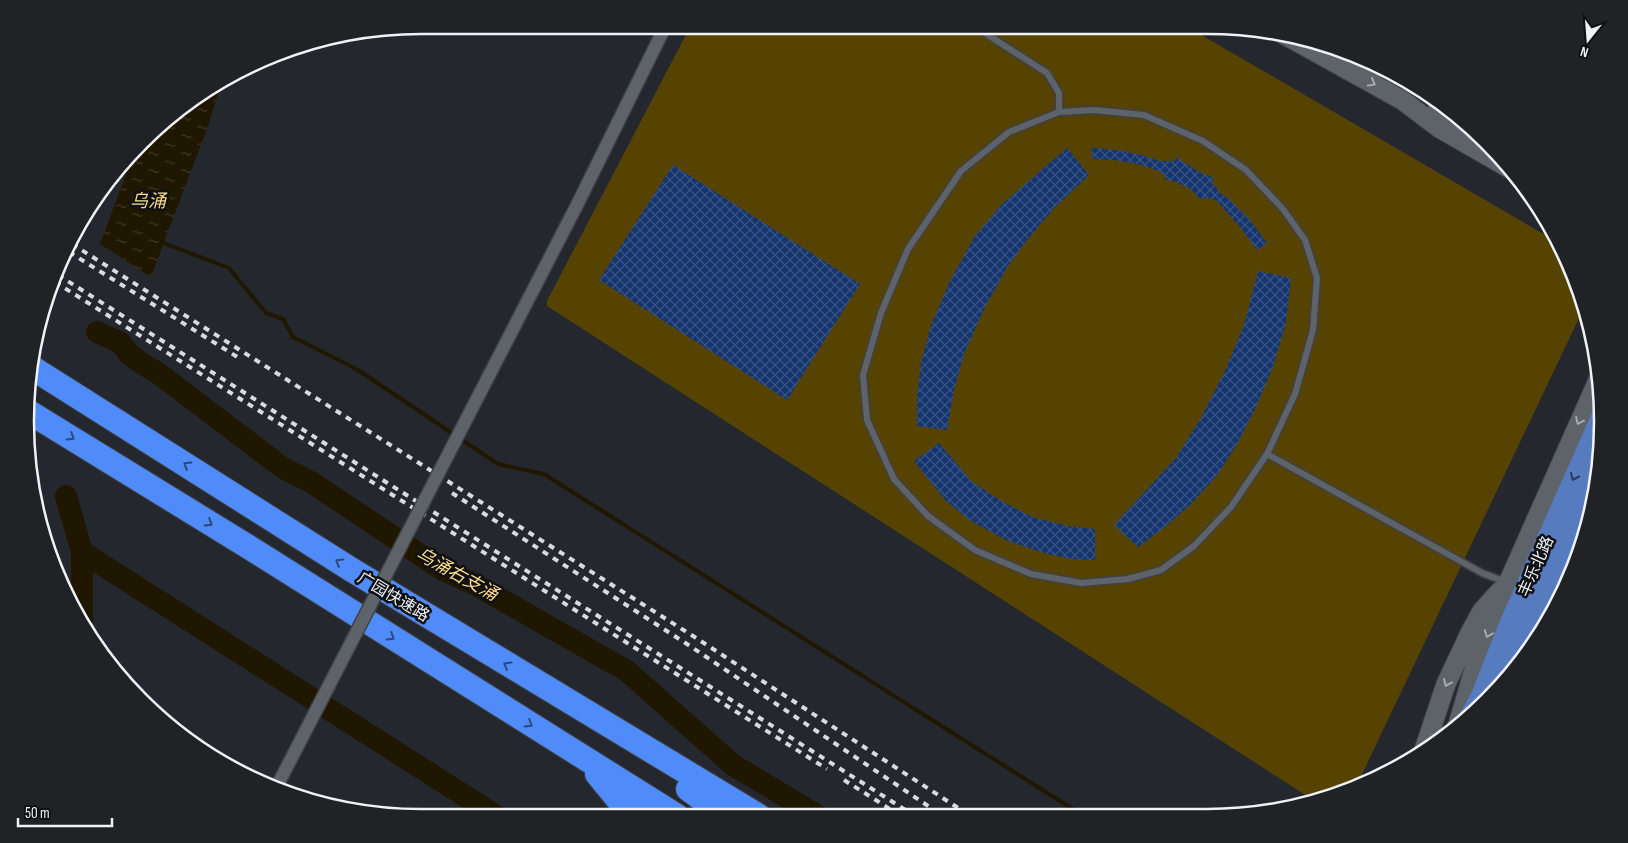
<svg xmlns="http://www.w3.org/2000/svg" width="1628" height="843" font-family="'Sofia Sans Condensed','Noto Sans SC',sans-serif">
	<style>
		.green { fill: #574301 }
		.water { fill: url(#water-ripples) }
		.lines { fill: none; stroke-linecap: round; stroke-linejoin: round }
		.stream { stroke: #201700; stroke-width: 4 }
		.river { stroke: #201700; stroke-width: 22 }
		.building { fill: url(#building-cross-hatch) }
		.lane-casing { stroke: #3f4246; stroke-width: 9 }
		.street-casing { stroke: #3f4246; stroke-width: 15 }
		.secondary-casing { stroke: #3f4246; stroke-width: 21 }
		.primary-casing { stroke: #3f4246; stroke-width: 22 }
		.highway-casing { stroke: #3f4246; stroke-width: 26 }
		.lane { stroke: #5e6269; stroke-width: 6 }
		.street { stroke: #5e6269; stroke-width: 12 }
		.secondary { stroke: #5e6269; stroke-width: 19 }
		.primary { stroke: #567bbf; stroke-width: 20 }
		.highway { stroke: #508cf9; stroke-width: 24 }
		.rail { stroke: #d9dbdf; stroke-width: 4; stroke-dasharray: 6 6; stroke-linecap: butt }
		.street-bridge-casing { stroke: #3f4246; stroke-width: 15; stroke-linecap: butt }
		.street-bridge { stroke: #5e6269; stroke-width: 12 }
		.oneway { stroke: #a7aab0 }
		.oneway2 { stroke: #2c487a }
		.oneway3 { stroke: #2b3b58 }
		.labels { text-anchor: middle; stroke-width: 5; stroke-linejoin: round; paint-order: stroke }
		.street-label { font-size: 16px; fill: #f0f2f6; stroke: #0f1013 }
		.water-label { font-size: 18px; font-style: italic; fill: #fedd88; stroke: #0f1013 }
		.rim { fill: none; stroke: #f0f2f6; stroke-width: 2.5 }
	</style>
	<defs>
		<pattern id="water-ripples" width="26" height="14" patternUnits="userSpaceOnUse" patternTransform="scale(1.25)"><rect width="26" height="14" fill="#201700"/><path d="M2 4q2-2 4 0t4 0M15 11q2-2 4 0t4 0" fill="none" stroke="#413926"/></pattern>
		<pattern id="building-cross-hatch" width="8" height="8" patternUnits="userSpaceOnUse" patternTransform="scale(1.25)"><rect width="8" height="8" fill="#15356f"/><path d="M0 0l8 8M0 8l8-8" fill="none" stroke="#375384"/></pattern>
	</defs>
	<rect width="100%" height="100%" fill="#24272d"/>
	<!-- green -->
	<path class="green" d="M691 25 1186 26 1559 243 1582 294 1584 303 1581 314 1355 789 1313 800 547 306V301Z"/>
	<!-- water -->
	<path class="water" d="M221 85 207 129 151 277 100 244 132 158 180 107Z"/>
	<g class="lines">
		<!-- stream -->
		<path class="stream" d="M161 242 229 268 266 313 283 319 293 337 358 370 498 464 544 474 1082 815"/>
		<!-- river -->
		<path class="river" d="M97 332 121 343 129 354 141 363 158 373 283 468 311 482 443 570 474 584 627 671 733 765 818 816
			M66 496 82 552V619
			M82 552 498 817"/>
	</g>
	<!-- building -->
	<path class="building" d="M1067 148 1089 175 1055 207 1027 240 1008 266 985 307 964 354 954 390 947 430 917 426V396L921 363 931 325 950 281 975 236 1002 204Z
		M1092 148 1116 150 1137 154 1160 161H1175L1176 157 1199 172 1214 178 1212 182 1221 194 1228 198 1249 219 1267 243 1257 250 1241 228 1216 200 1204 197 1202 200 1190 189 1176 182 1164 179 1166 176 1157 170 1137 164 1114 160 1092 159Z
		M673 165 860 284 787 400 599 280Z
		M1258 271 1291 278 1286 323 1273 367 1255 409 1237 444 1218 474 1191 504 1165 527 1138 547 1114 525 1176 458 1201 418 1225 371 1244 325Z
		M939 443 972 482 1001 501 1032 517 1067 526 1095 529V560L1071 559 1044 553 1008 541 969 520 945 500 914 461Z"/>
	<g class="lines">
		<defs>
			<path id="lane" d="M974 26 1047 73 1059 93V112
				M1094 110 1144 115 1203 141 1246 170 1283 209 1305 240 1317 278 1313 330 1295 394 1267 454 1231 507 1194 546 1161 570 1128 579 1081 583 1031 574 975 550 928 516 894 479 867 420 863 375 881 313 908 249 961 171 1009 132 1059 112Z
				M1267 454 1482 573 1506 582"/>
			<path id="street" d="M577 205 666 25"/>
			<path id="secondary" d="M1283 34 1402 100 1439 128 1512 170
				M1435 113 1477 134
				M1457 728 1474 670 1508 583 1600 376
				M1424 750 1446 684 1471 631 1482 611 1500 591"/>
			<path id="primary" d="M1505 682 1598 471
				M1470 716 1481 696 1508 627 1601 417"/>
			<path id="highway" d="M34 369 352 570 759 816
				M29 412 247 546 677 816
				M597 774 624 807 634 816
				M688 789 725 816"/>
		</defs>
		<!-- lane casing -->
		<use href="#lane" class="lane-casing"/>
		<!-- street casing -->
		<use href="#street" class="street-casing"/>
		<!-- secondary casing -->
		<use href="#secondary" class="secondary-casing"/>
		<!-- primary casing -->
		<use href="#primary" class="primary-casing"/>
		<!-- highway casing -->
		<use href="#highway" class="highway-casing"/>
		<!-- lane -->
		<use href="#lane" class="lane"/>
		<!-- street -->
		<use href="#street" class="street"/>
		<!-- secondary -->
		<use href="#secondary" class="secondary"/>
		<!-- primary -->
		<use href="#primary" class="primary"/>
		<!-- highway -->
		<use href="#highway" class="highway"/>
		<!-- rail -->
		<path class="rail" d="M72 244 693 636 969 815
			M69 252 239 358
			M58 275 915 816
			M55 282 827 769
			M452 493 687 644 943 816
			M844 780 901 816"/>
		<defs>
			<path id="street-bridge" d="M276 788 577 205"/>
		</defs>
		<!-- street-bridge casing -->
		<use href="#street-bridge" class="street-bridge-casing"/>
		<!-- street-bridge -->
		<use href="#street-bridge" class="street-bridge"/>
	</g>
	<!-- one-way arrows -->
	<defs><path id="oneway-chevron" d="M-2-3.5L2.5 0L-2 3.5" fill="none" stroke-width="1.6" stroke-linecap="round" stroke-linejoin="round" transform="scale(1.25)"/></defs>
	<g class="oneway">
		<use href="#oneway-chevron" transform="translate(1372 83) rotate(29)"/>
		<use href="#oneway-chevron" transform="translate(1579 421) rotate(115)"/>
		<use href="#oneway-chevron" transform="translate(1488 634) rotate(111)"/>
		<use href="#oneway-chevron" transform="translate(1447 683) rotate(113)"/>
	</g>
	<g class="oneway2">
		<use href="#oneway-chevron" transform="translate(71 437) rotate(32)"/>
		<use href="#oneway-chevron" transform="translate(187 465) rotate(-148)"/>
		<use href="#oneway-chevron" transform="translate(209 523) rotate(32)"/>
		<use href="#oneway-chevron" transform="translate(339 562) rotate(-148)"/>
		<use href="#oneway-chevron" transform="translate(391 637) rotate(32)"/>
		<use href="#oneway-chevron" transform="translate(507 665) rotate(-149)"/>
		<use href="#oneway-chevron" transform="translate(529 724) rotate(32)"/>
	</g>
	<use class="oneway3" href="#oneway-chevron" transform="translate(1574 477) rotate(114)"/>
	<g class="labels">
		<!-- street labels -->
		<g class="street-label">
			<text transform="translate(1535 566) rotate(-66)" y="6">丰乐北路</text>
			<text transform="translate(394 596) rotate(31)" y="6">广园快速路</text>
		</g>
		<!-- water labels -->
		<g class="water-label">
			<text x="148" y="207">乌涌</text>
			<text transform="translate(457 574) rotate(29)" y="6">乌涌右支涌</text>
		</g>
	</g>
	<!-- crop -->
	<path d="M0 0H1628V843H0ZM421 34H1207A387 387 0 0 1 1594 421V422A387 387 0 0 1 1207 809H421A387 387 0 0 1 34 422V421A387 387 0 0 1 421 34Z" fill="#212225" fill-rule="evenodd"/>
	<path class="rim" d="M421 34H1207A387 387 0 0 1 1594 421V422A387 387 0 0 1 1207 809H421A387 387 0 0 1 34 422V421A387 387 0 0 1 421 34Z"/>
	<!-- north arrow -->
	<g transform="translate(1588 40) rotate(197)" stroke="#0f1013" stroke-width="4" paint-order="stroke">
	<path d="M0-4L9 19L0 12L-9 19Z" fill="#f0f2f6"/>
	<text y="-8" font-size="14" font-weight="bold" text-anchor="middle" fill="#f0f2f6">N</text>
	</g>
	<!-- scale -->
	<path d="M18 818v8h94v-8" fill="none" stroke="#f0f2f6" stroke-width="2.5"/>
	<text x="25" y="818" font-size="15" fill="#f0f2f6" stroke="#0f1013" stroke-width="4" paint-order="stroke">50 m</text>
</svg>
